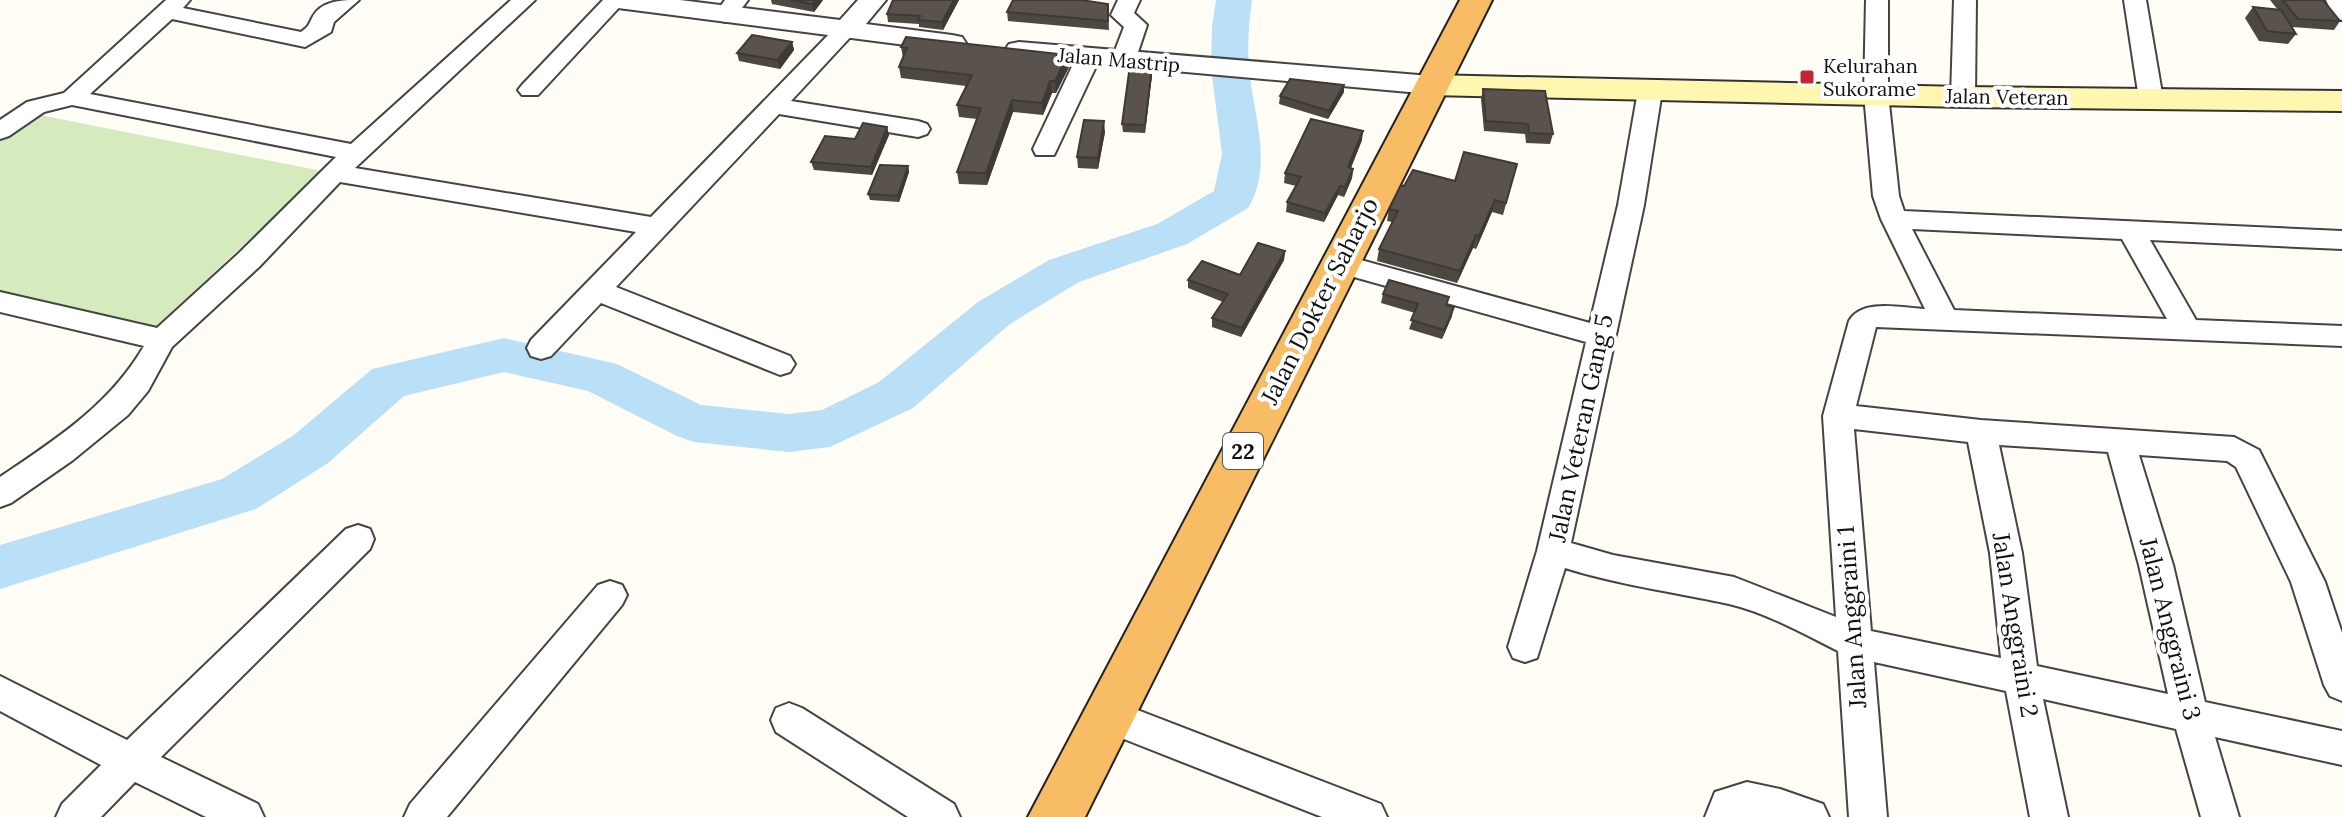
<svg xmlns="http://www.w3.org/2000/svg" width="2342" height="817" font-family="Lora,serif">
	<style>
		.green { fill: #d5ebbd }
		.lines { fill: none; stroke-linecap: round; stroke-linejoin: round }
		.river { fill: #b9e0f7; fill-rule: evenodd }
		.minor-casing { stroke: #444; stroke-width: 4 }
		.tertiary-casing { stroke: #444; stroke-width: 4 }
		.secondary-casing { stroke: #333; stroke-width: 4 }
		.trunk-casing { stroke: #222; stroke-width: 4 }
		.minor { fill: #fff; fill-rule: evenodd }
		.tertiary { fill: #fff; fill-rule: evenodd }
		.secondary { fill: #fff6b0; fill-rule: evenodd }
		.trunk { fill: #f7bc64; fill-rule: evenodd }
		.wall { fill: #4d4742 }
		.shaded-wall { fill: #3f3936 }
		.building { fill: #5a524d; stroke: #3f3936; stroke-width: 2 }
		.poi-dot { fill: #c4262e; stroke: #fff; stroke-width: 3 }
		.labels { text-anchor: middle; stroke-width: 8; stroke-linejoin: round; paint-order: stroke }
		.far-street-label { font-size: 20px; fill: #111; stroke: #fff }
		.far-poi-label { font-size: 20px; fill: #111; stroke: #fff; text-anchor: start }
		.shield { fill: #fff; stroke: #585858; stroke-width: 2 }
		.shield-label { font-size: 22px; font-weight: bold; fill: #111 }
		.street-label { font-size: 24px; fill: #111; stroke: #fff }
	</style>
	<rect width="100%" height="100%" fill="#fffdf5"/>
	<!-- green -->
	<path class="green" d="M35 114 322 171 153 330 0 295V140Z"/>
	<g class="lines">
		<!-- river -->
		<path class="river" d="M1216 0H1252C1249 23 1247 45 1249 68 1253 114 1274 165 1248 208L1187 244 1079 282 1010 324 913 408 830 447 789 452 694 442 677 436 588 391 504 372 404 396 328 463 256 509 0 589V545L222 479 294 435 372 369 504 338 617 364 701 405 789 414 822 410 879 382 978 302 1049 260 1157 224 1214 191 1222 154 1211 68 1212 27Z"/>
		<defs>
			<path id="minor" d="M166 0H190L183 8 301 32C309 26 308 26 312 18 321 0 343 0 359 0L334 22 331 32 305 47 172 19 90 94 351 144 511 0H535L355 168 651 217 837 26H853L856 31 791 101 918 121 927 124 930 129 927 134 918 137 779 114 616 287 790 356 795 364 790 372 780 375 601 303 551 356 541 359 531 356 527 348 531 340 636 232 340 182 259 267 172 347 148 391 128 415 73 460 11 503 0 507V477C55 440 110 405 144 346L0 312V292L157 328 239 253 336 157 72 105 44 112 9 136 0 139V120L27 102 64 93Z
				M603 0H626L538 95H522L518 90 522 85Z
				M725 0H748L733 20 725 22 714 15Z
				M1118 0H1140L1134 13 1147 25 1135 61 1131 66H1115L1111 61 1124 27 1111 15Z
				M1866 0H1888V94L1899 196 1904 211 2342 231V249L2150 240 2196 320 2342 326V346L1876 327 1856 406 1981 420 2234 437 2259 450 2325 582 2342 633V701L2330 696 2324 685 2291 582 2236 467 2227 461 2139 455 2173 565 2205 702 2342 731V765L2215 737 2239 817H2201L2176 729 2043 699 2068 817H2030L2006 691 1874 662 1887 817H1849L1838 651C1804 634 1767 613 1729 604 1674 592 1619 585 1565 568L1537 658 1525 662 1513 658 1508 647 1537 551 1586 342 1329 270 1325 263 1329 256 1339 254 1590 323 1618 205 1638 91 1642 86H1658L1662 91 1644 205 1571 543 1613 555 1734 577 1836 617 1823 416 1849 321C1862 298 1902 308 1925 309L1881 219 1873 196 1864 94ZM1912 229 2122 239 2167 319 1954 310ZM1854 429 1968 442 1990 553 2001 658 1871 631ZM1999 445 2108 452 2139 565 2168 694 2037 666 2022 553Z
				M1954 0H1976L1975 97 1971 102H1955L1951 97Z
				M2124 0H2146L2163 99 2159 104H2143L2139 99Z
				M2326 0H2342V20L2334 18Z
				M1088 51 1096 53 1100 58 1057 149 1054 155H1036L1033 149 1076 58 1080 53Z
				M358 525 370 529 374 539 370 549 161 757 258 804 264 817H206L135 782 101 817H56L62 804 101 765 0 711V676L127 740 346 529Z
				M610 581 622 585 627 595 622 605 447 817H404L410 804 598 585Z
				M1109 699 1381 804 1387 817H1322L1096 728 1091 716 1096 704Z
				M789 703 802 708 954 804 960 817H908L776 732 771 720 776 708Z
				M1747 782 1780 789 1823 804 1829 817H1705L1715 792Z"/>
			<path id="tertiary" d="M605 0H680L840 20 858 0H886L866 24 952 35 962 37 966 43 962 49 952 51 618 8 609 6Z
				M1019 42 1431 76 1441 79 1445 85 1441 91 1431 94 1009 56 1005 50 1009 44Z"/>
			<path id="secondary" d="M1431 75 1963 87 2342 91V111L1963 107 1431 95 1419 92 1414 85 1419 78Z"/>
			<path id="trunk" d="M1460 0H1492L1085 817H1028Z"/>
		</defs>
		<!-- minor casing -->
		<use href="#minor" class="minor-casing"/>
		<!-- tertiary casing -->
		<use href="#tertiary" class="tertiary-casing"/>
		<!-- secondary casing -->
		<use href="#secondary" class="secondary-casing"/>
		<!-- trunk casing -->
		<use href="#trunk" class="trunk-casing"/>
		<!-- minor -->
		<use href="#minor" class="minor"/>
		<!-- tertiary -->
		<use href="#tertiary" class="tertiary"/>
		<!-- secondary -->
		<use href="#secondary" class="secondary"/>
		<!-- trunk -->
		<use href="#trunk" class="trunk"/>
	</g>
	<!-- wall -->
	<path class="wall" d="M771 0H823L814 12 772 4Z
		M893 0H959L943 30 919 27V24L888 22 887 14Z
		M2270 0H2323L2340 21 2334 30 2292 27 2296 34 2288 44 2259 41 2245 18 2253 7 2278 10Z
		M1108 4 1109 30 1008 21 1007 12Z
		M792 42 794 50 780 69 739 61 737 53Z
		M901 47 1068 55 1069 67 1056 93H1052L1043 115 1013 112 987 185 959 184 957 172 977 119 959 117 957 105 966 86 901 78 899 67 903 58Z
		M1152 75 1145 133 1123 132 1122 124Z
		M1483 89 1553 134 1550 144 1526 143 1525 134 1484 131 1481 99Z
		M1344 92 1328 119 1279 104 1280 96Z
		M887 127 889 135 872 175 814 170 811 162 855 139Z
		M1105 132 1098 169 1078 168 1077 157Z
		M1362 140 1351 168 1353 169 1352 178 1344 197 1338 195 1324 222 1286 212 1287 202 1296 186 1284 183 1285 173Z
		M1517 164 1503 215 1492 212 1476 249 1473 248 1457 283 1377 261 1379 249 1392 222 1387 221 1389 209 1404 186 1455 181Z
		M908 166 909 172 899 202 870 200 868 194Z
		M1285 251 1284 260 1241 337 1212 327V318L1223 302 1188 288V280L1240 275Z
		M1383 294 1447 305 1452 316 1442 339 1409 329 1415 313 1381 303Z"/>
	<!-- shaded-wall -->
	<path class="shaded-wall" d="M815 0H823L814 12 812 4Z
		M954 0H959L943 30 942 22Z
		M792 42 794 50 780 69 777 60Z
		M1068 55 1069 67 1056 93 1055 81Z
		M1152 67V75L1145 133V125Z
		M1050 81 1052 93 1043 115 1042 103Z
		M1344 85V92L1328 119 1329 111Z
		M1012 100 1013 112 987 185 986 173Z
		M1104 121 1105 132 1098 169V158Z
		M887 127 889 135 872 175 871 167Z
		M1363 131 1362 140 1347 177 1348 167Z
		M908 166 909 172 899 202 898 196Z
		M1353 169 1352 178 1344 197 1345 187Z
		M1340 186 1338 195 1324 222 1325 213Z
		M1495 200 1492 212 1476 249 1479 236Z
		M1476 235 1473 248 1457 283 1460 271Z
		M1285 251 1284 260 1241 337 1242 328Z
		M1454 307 1452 316 1442 339 1444 330Z"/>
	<!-- building -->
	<path class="building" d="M791 0H815L812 4Z
		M893 0H954L942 22 918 20 920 16 887 14Z
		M1013 0H1081L1108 4V21L1007 12Z
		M2283 0H2323L2340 21 2298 19Z
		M2253 7 2281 10 2296 34 2267 31Z
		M752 35 792 42 777 60 737 53Z
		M906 37 1068 55 1055 81H1050L1042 103 1012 100 986 173 957 172 981 108 957 105 972 75 899 67 907 48 901 47Z
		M1130 65 1152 67 1145 125 1122 124Z
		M1290 79 1344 85 1329 111 1280 96Z
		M1483 89 1545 91 1553 134 1529 133 1528 124 1486 121Z
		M1311 119 1363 131 1348 167 1353 169 1345 187 1340 186 1325 213 1287 202 1301 177 1285 173Z
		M1084 120 1104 121 1098 158 1077 157Z
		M863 123 887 127 871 167 811 162 825 136 855 139Z
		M1464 152 1517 164 1506 203 1495 200 1479 236 1476 235 1460 271 1379 249 1398 211 1389 209 1401 185 1404 186 1413 170 1455 181Z
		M880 165 908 166 898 196 868 194Z
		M1258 243 1285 251 1242 328 1212 318 1228 294 1188 280 1202 261 1240 275Z
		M1389 280 1449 297 1446 305 1454 307 1444 330 1411 320 1418 304 1383 294Z"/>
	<!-- markers -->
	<rect class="poi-dot" x="1799" y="69" width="16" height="16" rx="4"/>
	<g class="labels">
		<!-- far-street labels -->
		<g class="far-street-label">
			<text transform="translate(1119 60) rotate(5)" y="7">Jalan Mastrip</text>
			<text transform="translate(2007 97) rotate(1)" y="7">Jalan Veteran</text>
		</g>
		<!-- far-poi labels -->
		<g class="far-poi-label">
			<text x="1823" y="73">Kelurahan<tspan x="1823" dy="23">Sukorame</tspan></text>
		</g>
		<!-- shield labels -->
		<rect class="shield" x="1223" y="433" width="40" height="36" rx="6"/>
		<g class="shield-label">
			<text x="1243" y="459">22</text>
		</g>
		<!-- street labels -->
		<g class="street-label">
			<text transform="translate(1320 301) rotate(-63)" y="8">Jalan Dokter Saharjo</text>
			<text transform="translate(1581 428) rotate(-78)" y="8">Jalan Veteran Gang 5</text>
			<text transform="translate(1852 617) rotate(-94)" y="8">Jalan Anggraini 1</text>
			<text transform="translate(2015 625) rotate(81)" y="8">Jalan Anggraini 2</text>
			<text transform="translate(2170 629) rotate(76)" y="8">Jalan Anggraini 3</text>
		</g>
	</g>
</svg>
